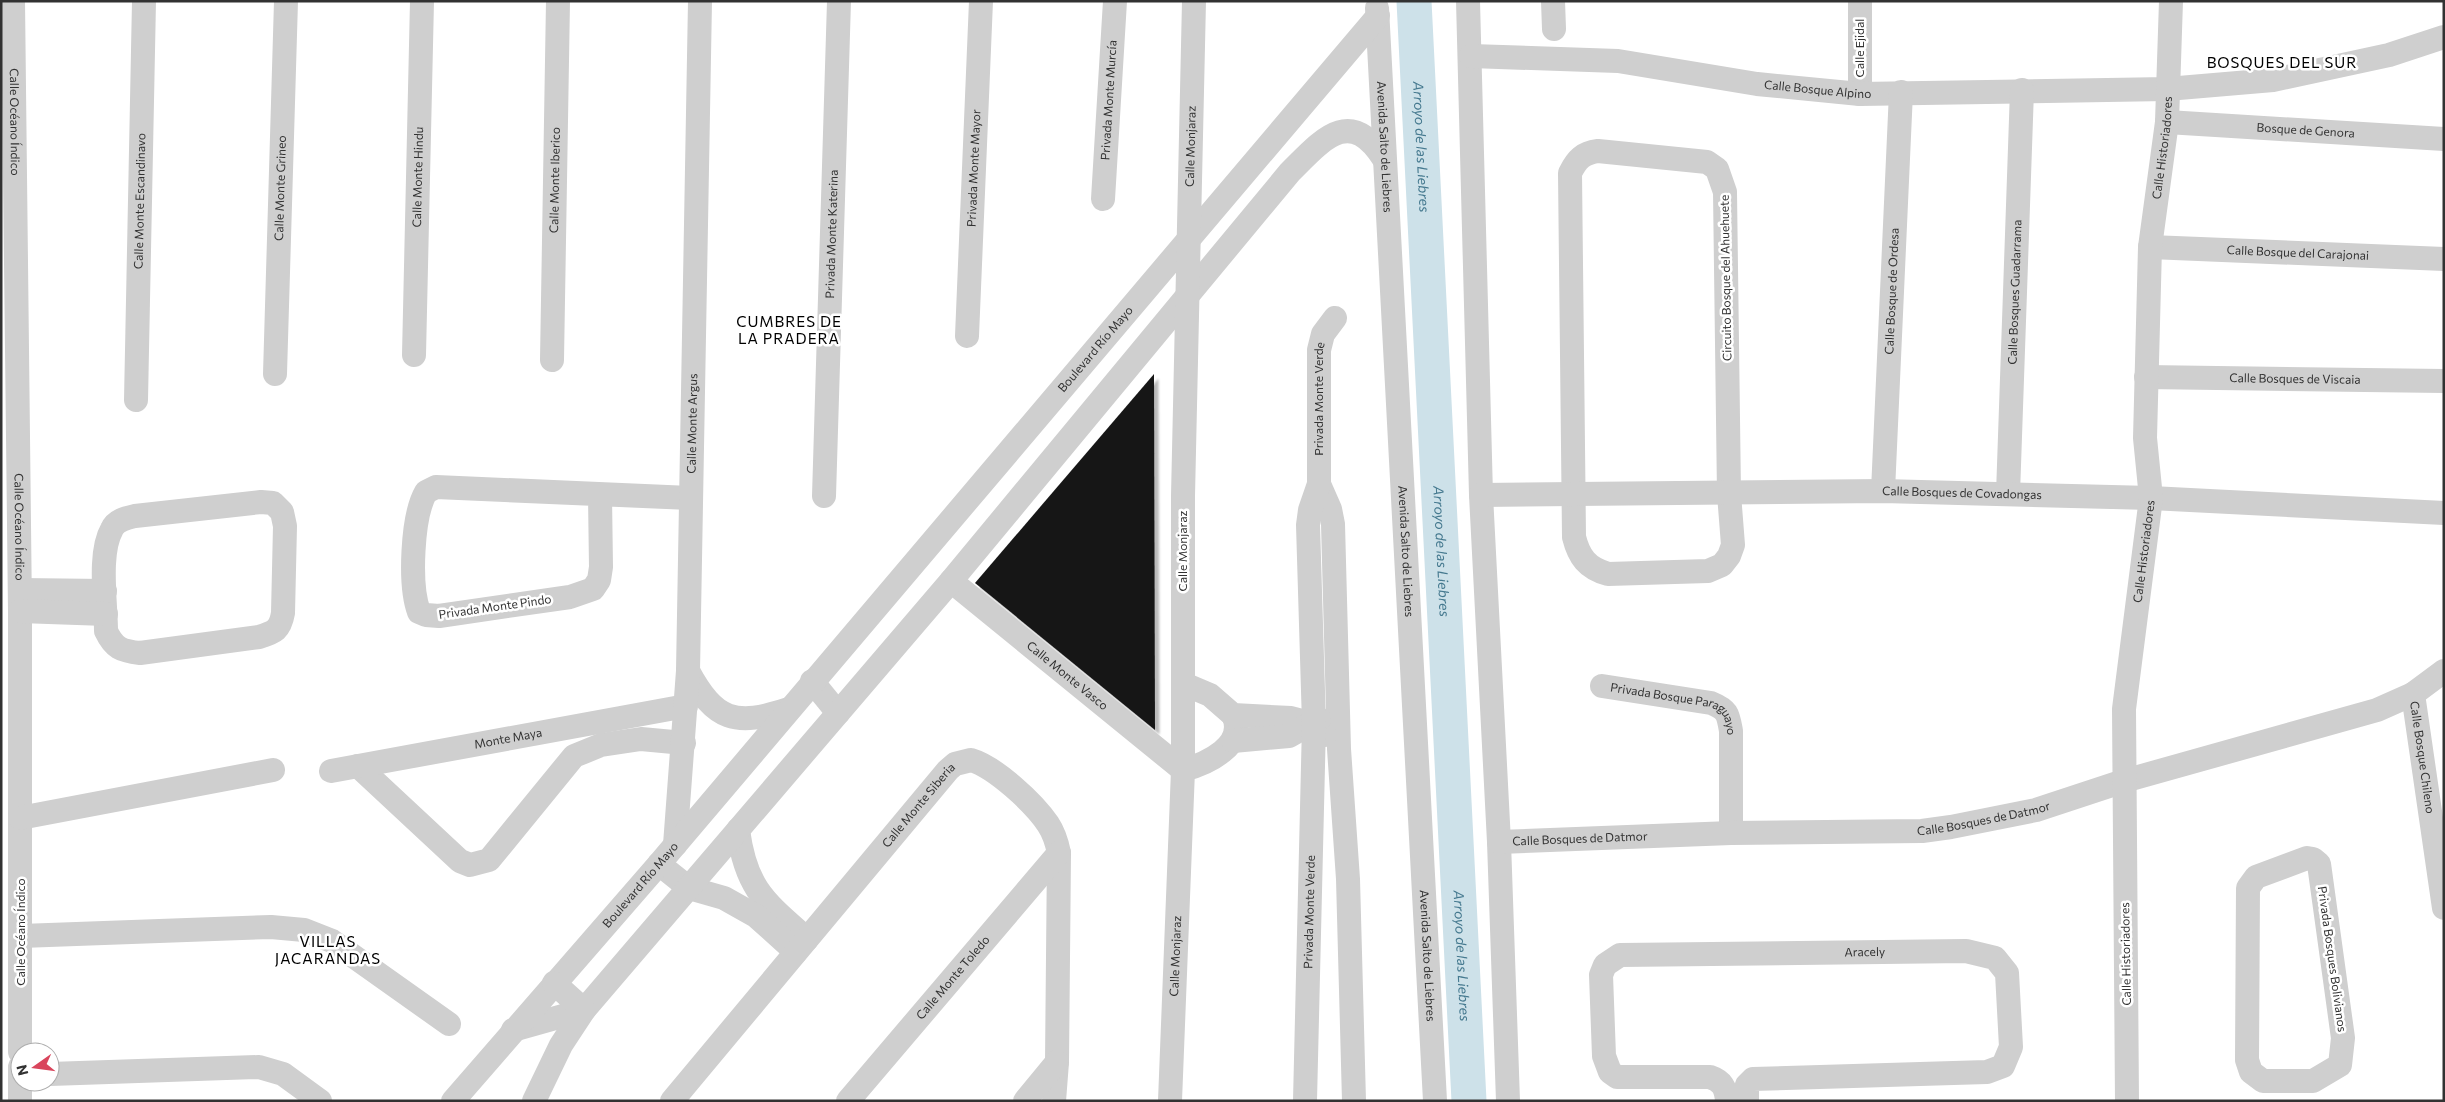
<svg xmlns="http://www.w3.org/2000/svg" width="2445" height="1102" font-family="Commissioner,sans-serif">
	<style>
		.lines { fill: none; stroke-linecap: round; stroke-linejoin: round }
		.river { stroke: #cde1e9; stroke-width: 35 }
		.building { fill: #191919; filter: url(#shadow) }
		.minor { stroke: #cfcfcf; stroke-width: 24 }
		.labels { text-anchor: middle; stroke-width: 5; stroke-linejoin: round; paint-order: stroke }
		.street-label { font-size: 12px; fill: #323232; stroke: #fff }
		.water-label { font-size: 14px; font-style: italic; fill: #45798f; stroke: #fff }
		.quarter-label { font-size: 15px; letter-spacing: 1px; fill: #000; stroke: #fff }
	</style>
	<defs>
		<filter id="shadow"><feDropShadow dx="4.5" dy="4.5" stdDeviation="1" flood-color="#0004"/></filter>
	</defs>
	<rect width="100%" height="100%" fill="#fff"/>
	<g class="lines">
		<!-- river -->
		<path class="river" id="s1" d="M1414 1 1469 1101"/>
	</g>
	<!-- building -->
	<path class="building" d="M1154 374 1155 730 975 583Z"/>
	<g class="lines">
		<!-- minor -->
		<g class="minor">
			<path id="s2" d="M13 1 20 611V1052"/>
			<path d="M1468 1 1481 495 1499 842 1508 1101"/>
			<path d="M1553 1 1554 29"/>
			<path d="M1860 1V94"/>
			<path id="s3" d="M1377 8 1435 1101"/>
			<path id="s4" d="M1471 56 1618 61 1757 84 1860 94 2167 89 2273 80 2389 55 2444 37"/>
			<path id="s5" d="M2167 122 2444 139"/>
			<path d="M1598 151 1707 162 1717 169 1725 192 1729 494 1733 545 1729 556 1722 565 1708 571 1608 574C1587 568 1579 557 1574 537L1570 173C1577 159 1583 153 1598 151Z"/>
			<path id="s6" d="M1103 199 1115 1"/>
			<path id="s7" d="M2150 247 2444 259"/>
			<path id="s8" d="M967 336 981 1"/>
			<path id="s9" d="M414 355 422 1"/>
			<path id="s10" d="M552 360 558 1"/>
			<path id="s11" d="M275 374 286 1"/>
			<path id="s12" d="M2146 377 2444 381"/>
			<path id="s13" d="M136 400 144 1"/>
			<path d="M1319 484 1330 509 1333 524 1339 749 1348 879 1354 1101"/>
			<path id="s14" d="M1883 491 1901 92"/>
			<path id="s15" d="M2008 494 2022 90"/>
			<path id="s16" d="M1481 495 1883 491 2151 498 2444 513"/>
			<path d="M600 496 601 567 599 580 593 589 570 597 439 616 426 615 419 612C409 585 412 516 426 492L436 487 690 498"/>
			<path id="s17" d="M824 496 839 1"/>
			<path d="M261 502 273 503 282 512 285 526 283 613C280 630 275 632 259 637L140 653C121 651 114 648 106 631 106 603 98 553 112 529 116 520 126 518 135 516Z"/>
			<path id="s18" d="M951 581 1183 770C1206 764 1248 745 1233 715"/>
			<path d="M20 590 105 591"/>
			<path d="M20 611 106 614"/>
			<path d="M688 671C715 721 735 727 789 709"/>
			<path d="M812 681 838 713"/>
			<path d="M1184 684 1210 695 1233 715 1291 718 1314 724 1325 735"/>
			<path id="s19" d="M1602 686 1711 703C1728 710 1728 714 1731 731V833"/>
			<path id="s20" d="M2413 694 2444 908"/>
			<path d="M1233 741 1289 736 1319 719"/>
			<path d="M358 766 460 861 470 865 489 860 574 756 601 745 641 739 684 743"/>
			<path id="s21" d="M331 771 686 706"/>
			<path d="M20 818 273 770"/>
			<path d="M738 830C746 889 765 902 807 939"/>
			<path id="s22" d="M1499 842 1731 833 1922 831 1951 827 2036 810 2124 781 2377 710 2413 694 2444 671"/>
			<path id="s23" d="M675 845 688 671 700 1"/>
			<path d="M2307 858 2313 859 2319 864 2343 1038 2340 1065 2313 1081H2263L2251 1072 2247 1060 2248 888 2256 877Z"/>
			<path d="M659 864 689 888 724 898 756 916 796 952"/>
			<path d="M21 936 271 927 304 930 332 941 449 1024"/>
			<path d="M513 1030 584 1010 951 581 1290 172C1323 139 1350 106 1384 159"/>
			<path d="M20 1067V1101"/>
			<path d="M50 1074 259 1067 283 1074 320 1101"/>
			<path id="s24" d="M453 1101 659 864 1378 16"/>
			<path d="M534 1101 561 1045 584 1010 554 983"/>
			<path id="s25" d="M672 1101 948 770 955 764 971 760C995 767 1034 803 1048 824 1054 833 1057 843 1059 853L1057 1062 1054 1101"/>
			<path id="s26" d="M848 1101 1059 853"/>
			<path d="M1025 1101 1057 1062"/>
			<path id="s27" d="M1170 1101 1183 770V496L1194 1"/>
			<path id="s28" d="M1305 1101 1314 724 1308 525 1310 510 1319 484V350L1323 334 1335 318"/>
			<path id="s29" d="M1727 1101C1726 1088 1722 1081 1710 1077H1617L1610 1072 1604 1056 1601 975 1605 965 1620 955 1966 951 1995 958 2007 973 2011 1047 2003 1066 1987 1072 1753 1079 1747 1085V1101"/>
			<path id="s30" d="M2127 1101 2124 709 2151 498 2145 438 2150 247 2167 122 2171 1"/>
		</g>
	</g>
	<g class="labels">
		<!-- street labels -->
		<g class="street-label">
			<text transform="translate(1860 48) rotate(-90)" y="4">Calle Ejidal</text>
			<text dy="4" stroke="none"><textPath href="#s4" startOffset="349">Calle Bosque Alpino</textPath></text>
			<text dy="4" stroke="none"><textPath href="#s6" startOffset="99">Privada Monte Murcía</textPath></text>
			<text dy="4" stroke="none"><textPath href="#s2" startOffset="121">Calle Océano Índico</textPath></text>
			<text dy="4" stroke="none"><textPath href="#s5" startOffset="139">Bosque de Genora</textPath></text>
			<text dy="4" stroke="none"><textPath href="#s27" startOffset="955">Calle Monjaraz</textPath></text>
			<text dy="4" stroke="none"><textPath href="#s3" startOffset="139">Avenida Salto de Liebres</textPath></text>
			<text dy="4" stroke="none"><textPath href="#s30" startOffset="956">Calle Historiadores</textPath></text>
			<text dy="4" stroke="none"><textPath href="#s8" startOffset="168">Privada Monte Mayor</textPath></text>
			<text dy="4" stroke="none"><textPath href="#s9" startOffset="178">Calle Monte Hindu</textPath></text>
			<text dy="4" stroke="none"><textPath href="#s10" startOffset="180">Calle Monte Iberico</textPath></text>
			<text dy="4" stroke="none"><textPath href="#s11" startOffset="186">Calle Monte Grineo</textPath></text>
			<text dy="4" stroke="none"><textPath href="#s13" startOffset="199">Calle Monte Escandinavo</textPath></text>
			<text dy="4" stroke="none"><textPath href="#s17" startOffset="262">Privada Monte Katerina</textPath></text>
			<text dy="4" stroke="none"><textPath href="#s7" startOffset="148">Calle Bosque del Carajonai</textPath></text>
			<text transform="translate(1726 278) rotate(-91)" y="4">Circuito Bosque del Ahuehuete</text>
			<text dy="4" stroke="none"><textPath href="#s14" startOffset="200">Calle Bosque de Ordesa</textPath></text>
			<text dy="4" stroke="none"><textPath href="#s15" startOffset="202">Calle Bosques Guadarrama</textPath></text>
			<text dy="4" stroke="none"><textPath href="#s24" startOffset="989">Boulevard Río Mayo</textPath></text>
			<text dy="4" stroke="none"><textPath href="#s12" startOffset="149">Calle Bosques de Viscaia</textPath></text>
			<text dy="4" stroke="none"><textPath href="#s28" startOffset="704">Privada Monte Verde</textPath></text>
			<text dy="4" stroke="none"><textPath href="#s23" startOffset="422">Calle Monte Argus</textPath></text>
			<text dy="4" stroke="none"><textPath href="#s16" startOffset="481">Calle Bosques de Covadongas</textPath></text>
			<text dy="4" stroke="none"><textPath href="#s2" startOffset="526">Calle Océano Índico</textPath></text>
			<text transform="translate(1183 551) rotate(-90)" y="4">Calle Monjaraz</text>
			<text dy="4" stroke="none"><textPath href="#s3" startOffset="544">Avenida Salto de Liebres</textPath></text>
			<text dy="4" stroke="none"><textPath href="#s30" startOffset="551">Calle Historiadores</textPath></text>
			<text transform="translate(495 607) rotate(-8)" y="4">Privada Monte Pindo</text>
			<text dy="4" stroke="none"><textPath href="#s18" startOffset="150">Calle Monte Vasco</textPath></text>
			<text dy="4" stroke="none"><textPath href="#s19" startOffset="80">Privada Bosque Paraguayo</textPath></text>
			<text dy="4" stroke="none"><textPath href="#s21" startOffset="180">Monte Maya</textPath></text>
			<text dy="4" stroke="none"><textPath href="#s20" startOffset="64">Calle Bosque Chileno</textPath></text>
			<text dy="4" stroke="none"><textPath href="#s25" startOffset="385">Calle Monte Siberia</textPath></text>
			<text dy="4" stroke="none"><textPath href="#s22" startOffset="486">Calle Bosques de Datmor</textPath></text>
			<text dy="4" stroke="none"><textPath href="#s22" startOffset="81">Calle Bosques de Datmor</textPath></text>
			<text dy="4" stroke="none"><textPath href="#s24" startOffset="286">Boulevard Río Mayo</textPath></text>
			<text dy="4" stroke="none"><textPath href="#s28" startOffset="189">Privada Monte Verde</textPath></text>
			<text transform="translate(21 932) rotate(-90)" y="4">Calle Océano Índico</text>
			<text dy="4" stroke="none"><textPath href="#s29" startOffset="505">Aracely</textPath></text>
			<text transform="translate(2126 954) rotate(-91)" y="4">Calle Historiadores</text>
			<text dy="4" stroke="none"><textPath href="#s3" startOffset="949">Avenida Salto de Liebres</textPath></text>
			<text dy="4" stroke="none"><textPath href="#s27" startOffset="145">Calle Monjaraz</textPath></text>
			<text transform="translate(2332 959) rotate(82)" y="4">Privada Bosques Bolivianos</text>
			<text dy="4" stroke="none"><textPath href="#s26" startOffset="162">Calle Monte Toledo</textPath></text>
		</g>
		<!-- water labels -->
		<g class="water-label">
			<text dy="5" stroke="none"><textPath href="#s1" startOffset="146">Arroyo de las Liebres</textPath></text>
			<text dy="5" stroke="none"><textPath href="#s1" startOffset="551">Arroyo de las Liebres</textPath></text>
			<text dy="5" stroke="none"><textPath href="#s1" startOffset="956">Arroyo de las Liebres</textPath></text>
		</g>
		<!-- quarter labels -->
		<g class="quarter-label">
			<text x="2282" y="68">BOSQUES DEL SUR</text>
			<text x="789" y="327">CUMBRES DE<tspan x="789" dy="17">LA PRADERA</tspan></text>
			<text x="328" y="947">VILLAS<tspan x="328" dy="17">JACARANDAS</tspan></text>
		</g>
	</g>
	<!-- border -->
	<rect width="2445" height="1102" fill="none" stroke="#323232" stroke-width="5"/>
	<!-- north arrow -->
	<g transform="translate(35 1067) rotate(256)"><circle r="24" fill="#ffffff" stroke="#adadad"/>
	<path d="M0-4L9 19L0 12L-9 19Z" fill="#d9455c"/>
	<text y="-8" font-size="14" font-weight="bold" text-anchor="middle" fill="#323232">N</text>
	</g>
</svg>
